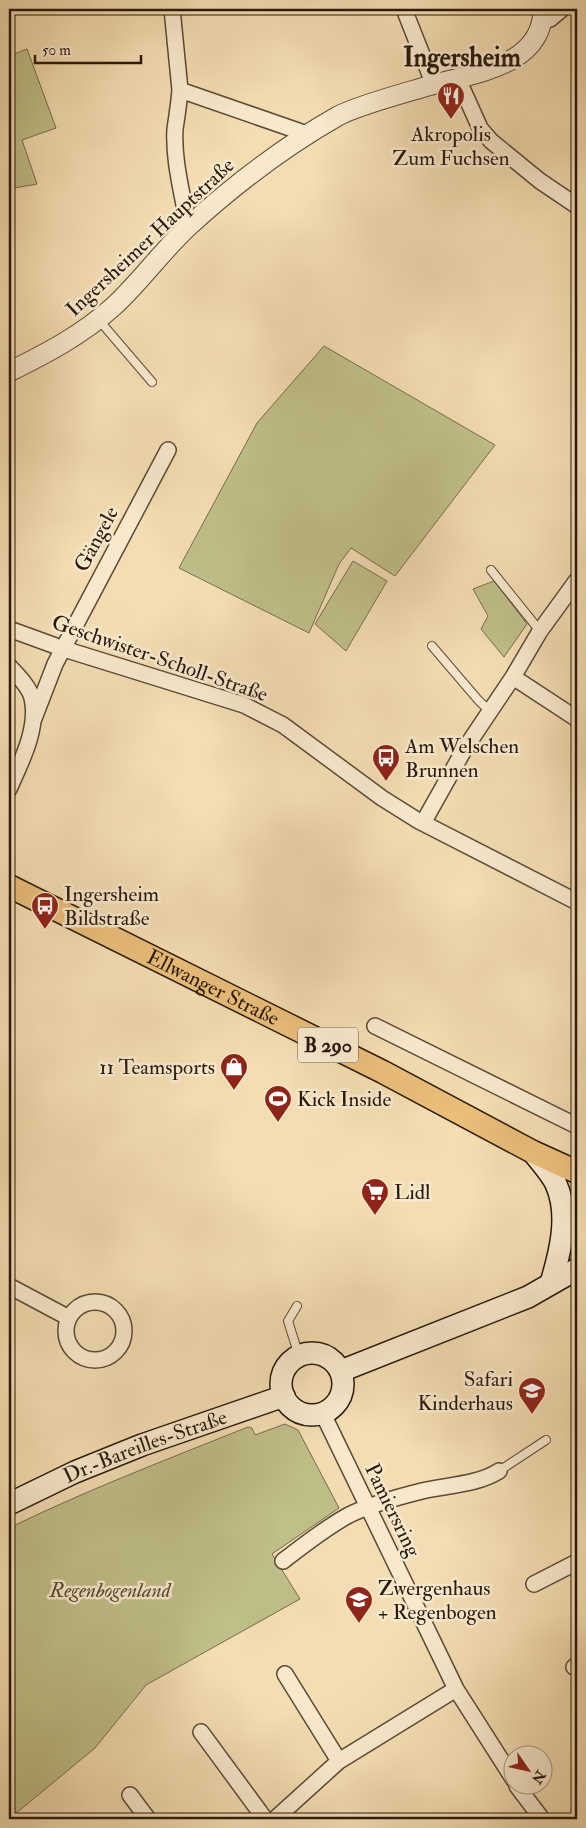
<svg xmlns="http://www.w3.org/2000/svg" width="586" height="1828" font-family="'IM FELL Double Pica',serif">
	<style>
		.green { fill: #c0bf89; stroke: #746c4c }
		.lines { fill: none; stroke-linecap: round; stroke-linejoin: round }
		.service-casing { stroke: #5b4a37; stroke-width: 10 }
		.minor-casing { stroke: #5b4a37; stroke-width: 18 }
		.tertiary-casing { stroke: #5b4a37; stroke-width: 21 }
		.secondary-casing { stroke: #28190e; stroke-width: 24 }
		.primary-casing { stroke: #28190e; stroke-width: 25 }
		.service { stroke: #f8e9cd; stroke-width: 8 }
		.minor { stroke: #f8e9cd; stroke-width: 15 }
		.tertiary { stroke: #f8e9cd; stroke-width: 19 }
		.secondary { stroke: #f8e9cd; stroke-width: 21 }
		.primary { stroke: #eabe79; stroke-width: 22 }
		.labels { text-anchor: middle; stroke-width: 5; stroke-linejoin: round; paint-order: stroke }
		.shield { fill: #f8e9cd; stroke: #665747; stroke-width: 1 }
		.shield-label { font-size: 20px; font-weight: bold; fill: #28190e }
		.poi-label { font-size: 21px; fill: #28190e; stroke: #f8e9cd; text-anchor: start }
		.street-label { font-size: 21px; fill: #28190e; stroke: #f8e9cd }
		.park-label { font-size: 21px; font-style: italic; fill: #564b33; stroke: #f8e9cd }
		.district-label { font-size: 26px; font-weight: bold; fill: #28190e; stroke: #f8e9cd }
	</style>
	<rect width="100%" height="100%" fill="#f4ddb2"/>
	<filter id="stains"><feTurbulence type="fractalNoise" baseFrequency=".004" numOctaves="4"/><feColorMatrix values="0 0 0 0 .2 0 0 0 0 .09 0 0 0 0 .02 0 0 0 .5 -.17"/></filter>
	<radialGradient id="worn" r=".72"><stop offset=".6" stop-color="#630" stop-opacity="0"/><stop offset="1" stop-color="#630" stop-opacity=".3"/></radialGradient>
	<!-- green -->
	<path class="green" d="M27 49 56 128 22 140 37 184 9 189V56Z
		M324 346 495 445 395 576 351 548 339 564 309 633 179 568 257 423Z
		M353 561 387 581 346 651 315 624Z
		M494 581 527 624 504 657 481 629 488 616 473 589Z
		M285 1424 298 1430 339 1508 272 1554 300 1599 146 1685 95 1748 20 1810 9 1817V1528C87 1490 168 1459 248 1427L252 1428 255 1435Z"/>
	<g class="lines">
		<defs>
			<path id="service" d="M98 319 152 382
				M491 570 540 631
				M432 646 479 701 490 711
				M297 1306 288 1321 299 1356
				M499 1471 546 1440"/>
			<path id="minor" d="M172 9 180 90
				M404 9 434 85
				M542 21 550 19 562 9
				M458 79 480 128 491 141 540 181 577 206
				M188 227C183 195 173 161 175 129 177 116 179 103 180 90L307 134
				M9 629 64 649 244 705 283 725 382 798 417 820 577 902
				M9 666C17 675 29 686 32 698 39 728 21 762 9 789
				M513 677 577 719
				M33 721 55 664 168 450
				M423 823 464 750 513 677 540 631 577 580
				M375 1026 577 1126
				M9 1286 69 1318
				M66 1331a29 29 0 1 1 58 0a29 29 0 1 1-58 0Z
				M323 1414 456 1689 514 1780
				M283 1561C304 1545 325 1528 349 1515 371 1504 398 1497 422 1491 447 1485 477 1485 499 1471
				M534 1584 577 1562
				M574 1667 577 1665
				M285 1674 339 1761
				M201 1732 265 1819
				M517 1786 542 1819
				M130 1795 148 1819
				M275 1819 339 1761 456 1689"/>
			<path id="tertiary" d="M9 372C47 353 82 335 114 306 141 281 162 251 189 226 234 185 285 146 338 116 361 104 409 92 435 84 476 73 543 65 543 9"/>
			<g id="secondary">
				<path d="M533 1152C540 1162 551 1173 556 1184 570 1215 560 1253 551 1283"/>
				<circle cx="312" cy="1384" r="31"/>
				<path d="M341 1371 528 1297 577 1269"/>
				<path id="s1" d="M9 1504 75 1472 142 1445 284 1396"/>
			</g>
			<g id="primary">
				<path id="s2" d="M9 886 383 1072 533 1152 577 1172"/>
			</g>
		</defs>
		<!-- service casing -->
		<use href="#service" class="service-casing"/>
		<!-- minor casing -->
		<use href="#minor" class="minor-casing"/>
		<!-- tertiary casing -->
		<use href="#tertiary" class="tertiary-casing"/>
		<!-- secondary casing -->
		<use href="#secondary" class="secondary-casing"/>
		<!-- primary casing -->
		<use href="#primary" class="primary-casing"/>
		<!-- service -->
		<use href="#service" class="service"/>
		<!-- minor -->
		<use href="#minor" class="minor"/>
		<!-- tertiary -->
		<use href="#tertiary" class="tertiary"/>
		<!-- secondary -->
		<use href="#secondary" class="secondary"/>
		<!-- primary -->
		<use href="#primary" class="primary"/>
	</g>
	<!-- icons -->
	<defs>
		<symbol id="restaurant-pin" viewBox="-11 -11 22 30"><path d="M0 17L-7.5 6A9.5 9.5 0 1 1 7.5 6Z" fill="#8f2418" stroke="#f8e9cd"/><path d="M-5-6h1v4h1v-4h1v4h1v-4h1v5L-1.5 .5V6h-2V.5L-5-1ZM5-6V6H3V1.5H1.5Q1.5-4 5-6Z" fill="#fff"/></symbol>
		<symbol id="bus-pin" viewBox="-11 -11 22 30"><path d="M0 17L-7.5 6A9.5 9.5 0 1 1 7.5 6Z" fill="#8f2418" stroke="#f8e9cd"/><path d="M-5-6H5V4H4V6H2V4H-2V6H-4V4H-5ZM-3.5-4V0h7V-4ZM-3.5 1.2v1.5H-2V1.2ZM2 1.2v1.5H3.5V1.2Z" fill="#fff"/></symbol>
		<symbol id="shop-pin" viewBox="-11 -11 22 30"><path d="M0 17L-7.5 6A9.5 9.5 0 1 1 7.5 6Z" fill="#8f2418" stroke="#f8e9cd"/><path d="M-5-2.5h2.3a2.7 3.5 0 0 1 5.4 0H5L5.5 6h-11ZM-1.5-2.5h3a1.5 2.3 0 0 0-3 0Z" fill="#fff"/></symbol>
		<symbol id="stadium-pin" viewBox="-11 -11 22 30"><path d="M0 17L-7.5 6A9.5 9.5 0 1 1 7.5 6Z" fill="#8f2418" stroke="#f8e9cd"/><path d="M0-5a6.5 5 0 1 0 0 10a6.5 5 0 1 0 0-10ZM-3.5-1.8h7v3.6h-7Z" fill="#fff"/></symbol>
		<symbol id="supermarket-pin" viewBox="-11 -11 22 30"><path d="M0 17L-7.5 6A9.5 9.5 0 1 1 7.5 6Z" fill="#8f2418" stroke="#f8e9cd"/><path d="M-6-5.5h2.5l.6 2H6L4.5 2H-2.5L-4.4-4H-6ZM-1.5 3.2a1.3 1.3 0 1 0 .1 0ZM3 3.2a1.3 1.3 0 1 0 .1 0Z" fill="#fff"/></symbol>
		<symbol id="school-pin" viewBox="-11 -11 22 30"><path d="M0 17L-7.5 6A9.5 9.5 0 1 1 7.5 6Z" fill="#8f2418" stroke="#f8e9cd"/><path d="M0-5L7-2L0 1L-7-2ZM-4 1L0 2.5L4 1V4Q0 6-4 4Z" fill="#fff"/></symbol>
	</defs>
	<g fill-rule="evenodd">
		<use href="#restaurant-pin" x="435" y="80" width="32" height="43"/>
		<use href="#bus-pin" x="370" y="742" width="32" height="43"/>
		<use href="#bus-pin" x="29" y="890" width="32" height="43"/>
		<use href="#shop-pin" x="218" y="1051" width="32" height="43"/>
		<use href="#stadium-pin" x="262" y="1083" width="32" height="43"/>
		<use href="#supermarket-pin" x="359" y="1176" width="32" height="43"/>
		<use href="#school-pin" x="516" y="1375" width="32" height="43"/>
		<use href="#school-pin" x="343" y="1584" width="32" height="43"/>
	</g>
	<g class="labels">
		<!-- shield labels -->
		<rect class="shield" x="298" y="1027.5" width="60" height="35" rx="4"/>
		<g class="shield-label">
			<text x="328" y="1052">B 290</text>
		</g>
		<!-- poi labels -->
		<g class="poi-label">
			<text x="451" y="141" text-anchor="middle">Akropolis<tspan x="451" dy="24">Zum Fuchsen</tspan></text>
			<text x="405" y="753">Am Welschen<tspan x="405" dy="24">Brunnen</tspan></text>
			<text x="64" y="901">Ingersheim<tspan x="64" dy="24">Bildstraße</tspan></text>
			<text x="215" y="1074" text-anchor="end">11 Teamsports</text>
			<text x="297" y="1106">Kick Inside</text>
			<text x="394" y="1199">Lidl</text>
			<text x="513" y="1386" text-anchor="end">Safari<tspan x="513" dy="24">Kinderhaus</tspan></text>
			<text x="378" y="1595">Zwergenhaus<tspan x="378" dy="24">+ Regenbogen</tspan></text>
		</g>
		<!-- street labels -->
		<g class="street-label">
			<text transform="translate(150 237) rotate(-43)" y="7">Ingersheimer Hauptstraße</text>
			<text transform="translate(96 539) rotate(-62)" y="7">Gängele</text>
			<text transform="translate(160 658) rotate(19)" y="7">Geschwister-Scholl-Straße</text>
			<text dy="7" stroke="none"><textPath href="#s2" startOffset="228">Ellwanger Straße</textPath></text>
			<text dy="7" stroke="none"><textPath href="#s1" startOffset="148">Dr.-Bareilles-Straße</textPath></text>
			<text transform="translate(393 1510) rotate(64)" y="7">Pamiersring</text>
		</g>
		<!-- park labels -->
		<g class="park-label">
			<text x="110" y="1597">Regenbogenland</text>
		</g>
		<!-- district labels -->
		<g class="district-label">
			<text x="462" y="66">Ingersheim</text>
		</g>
	</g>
	<!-- margin -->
	<rect width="586" height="1828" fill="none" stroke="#f4ddb2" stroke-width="30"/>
	<rect x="10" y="10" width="566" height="1808" fill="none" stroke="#28190e" stroke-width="2.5"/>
	<rect x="15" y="15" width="556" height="1798" fill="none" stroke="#28190e"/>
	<!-- north arrow -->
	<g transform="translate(528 1770) rotate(124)"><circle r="24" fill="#f8e9cd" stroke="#a59681"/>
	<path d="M0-4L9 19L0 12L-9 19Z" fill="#8f2418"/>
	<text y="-8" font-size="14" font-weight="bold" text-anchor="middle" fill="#28190e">N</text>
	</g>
	<!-- scale -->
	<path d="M35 55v8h106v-8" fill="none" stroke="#28190e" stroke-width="2.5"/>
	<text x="42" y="55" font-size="15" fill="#28190e" stroke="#f8e9cd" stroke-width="4" paint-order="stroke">50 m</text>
	<rect width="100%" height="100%" filter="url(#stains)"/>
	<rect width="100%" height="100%" fill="url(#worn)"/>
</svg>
